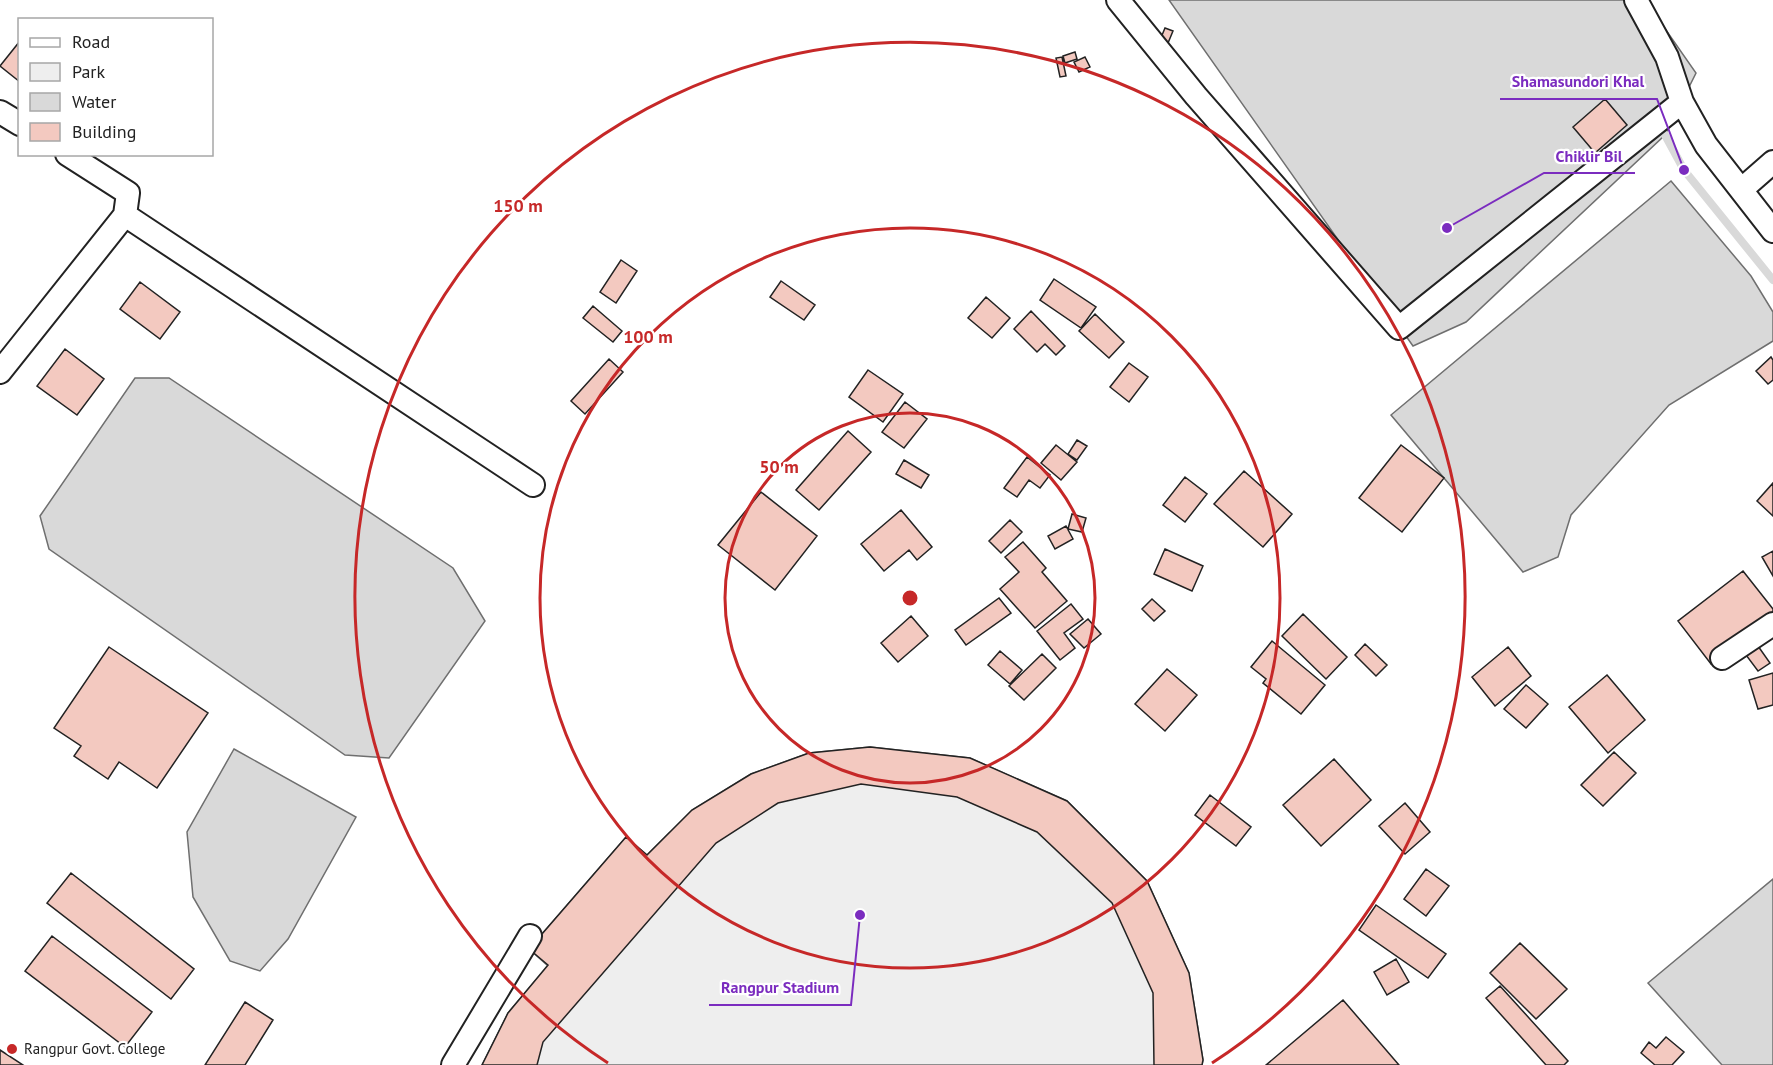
<svg xmlns="http://www.w3.org/2000/svg" width="1773" height="1065" font-family="'PT Sans',sans-serif">
	<style>
		.green { fill: #eee; stroke: #6f6f6f; stroke-width: 1.5 }
		.water { fill: #d9d9d9; stroke: #6f6f6f; stroke-width: 1.5 }
		.lines { fill: none; stroke-linecap: round; stroke-linejoin: round }
		.stream { stroke: #d9d9d9; stroke-width: 8 }
		.building { fill: #f3c9c0; stroke: #222; stroke-width: 1.5 }
		.street-casing { stroke: #222; stroke-width: 26 }
		.street { stroke: #fff; stroke-width: 22 }
		.ring { fill: none; stroke: #c62828; stroke-width: 3 }
		.poi-dot { fill: #c62828; stroke: #fff; stroke-width: 2 }
		.labels { text-anchor: middle; stroke-width: 4.5; stroke-linejoin: round; paint-order: stroke }
		.poi-label { font-size: 15px; fill: #222; stroke: #fff; text-anchor: start }
		.centre { fill: #c62828; stroke: #fff; stroke-width: 3 }
		.ring-label { font-size: 18px; text-anchor: middle; font-weight: bold; fill: #c62828; stroke: #fff; stroke-width: 4.5; stroke-linejoin: round; paint-order: stroke }
		.leader { fill: none; stroke: #7b2cbf; stroke-width: 2 }
		.callout-dot { fill: #7b2cbf; stroke: #fff; stroke-width: 2 }
		.callout-label { font-size: 16px; text-anchor: middle; font-weight: bold; fill: #7b2cbf; stroke: #fff; stroke-width: 4.5; stroke-linejoin: round; paint-order: stroke }
	</style>
	<rect width="100%" height="100%" fill="#fff"/>
	<!-- green -->
	<path class="green" d="M870 747 970 758 1067 801 1147 881 1189 973 1203 1060 1202 1065H482L508 1013 548 966 529 949 626 837 647 855 692 810 751 774 809 753Z"/>
	<!-- water -->
	<path class="water" d="M1169 0H1645L1696 73 1665 135 1466 322 1413 346Z
		M1671 181 1751 276 1773 312V341L1669 405 1571 515 1558 557 1523 572 1391 415Z
		M135 378H169L453 568 485 621 389 758 345 755 49 549 40 516Z
		M234 749 356 817 288 939 260 971 230 961 193 897 187 832Z
		M1773 879V1065H1722L1648 983Z"/>
	<g class="lines">
		<!-- stream -->
		<path class="stream" d="M1665 135 1684 170 1773 280"/>
	</g>
	<!-- building -->
	<path class="building" d="M1165 28 1173 31 1168 43 1160 40Z
		M20 41V82L0 66Z
		M1075 52 1077 59 1065 63 1063 56Z
		M1062 57 1066 76 1060 77 1056 58Z
		M1085 57 1090 67 1079 72 1074 62Z
		M1605 99 1627 125 1595 153 1573 127Z
		M621 260 637 271 616 303 600 292Z
		M1054 279 1096 307 1081 328 1040 300Z
		M781 281 815 305 804 320 770 297Z
		M140 282 180 312 160 339 120 309Z
		M986 297 1010 318 992 338 968 318Z
		M593 306 622 331 613 342 583 318Z
		M1031 311 1065 346 1056 355 1045 344 1037 352 1014 329Z
		M1095 314 1124 342 1109 358 1079 331Z
		M65 349 104 379 77 415 37 386Z
		M1771 357 1773 360V380L1768 384 1756 371Z
		M609 359 623 372 585 414 571 401Z
		M1129 363 1148 377 1129 402 1110 387Z
		M868 370 903 394 883 422 849 397Z
		M905 402 927 419 904 448 882 432Z
		M848 431 871 452 819 510 796 490Z
		M1077 440 1087 446 1077 460 1068 454Z
		M1056 445 1077 462 1061 480 1041 463Z
		M1401 445 1444 478 1402 532 1359 498Z
		M1027 457 1050 475 1040 488 1029 480 1017 497 1004 488Z
		M904 460 929 475 921 488 896 474Z
		M1244 471 1292 514 1263 547 1214 504Z
		M1185 477 1207 494 1185 522 1163 505Z
		M1773 483V516L1757 501Z
		M761 492 817 536 775 590 718 545Z
		M901 510 932 547 917 560 909 550 884 571 861 544Z
		M1072 514 1086 518 1082 532 1068 529Z
		M1010 520 1022 532 1001 553 989 541Z
		M1066 526 1073 539 1055 549 1048 536Z
		M1023 542 1046 568 1042 572 1067 601 1035 628 1000 589 1019 572 1005 557Z
		M1165 549 1203 566 1192 591 1154 574Z
		M1773 551V576L1762 557Z
		M1743 571 1773 609V617L1711 664 1678 621Z
		M999 598 1011 613 966 645 955 630Z
		M1152 599 1165 611 1154 621 1142 609Z
		M1071 604 1083 619 1064 633 1075 648 1060 660 1037 631Z
		M1303 614 1347 657 1326 679 1282 636Z
		M911 616 928 636 898 662 881 643Z
		M1088 619 1101 634 1084 648 1070 634Z
		M1272 641 1325 685 1301 714 1263 683 1266 679 1251 667Z
		M1365 644 1387 665 1376 676 1355 655Z
		M1758 646 1770 663 1758 671 1746 655Z
		M109 647 208 713 157 788 119 762 108 779 74 756 81 746 54 728Z
		M1508 647 1531 676 1495 706 1472 677Z
		M1000 651 1022 670 1010 684 988 665Z
		M1042 654 1056 668 1024 700 1009 686Z
		M1167 669 1197 695 1165 731 1135 704Z
		M1773 673V705L1758 709 1749 680Z
		M1607 675 1645 720 1608 753 1569 707Z
		M1526 685 1548 704 1526 728 1504 709Z
		M870 747 970 758 1067 801 1147 881 1189 973 1203 1060 1202 1065H1154L1153 993 1112 903 1037 832 957 797 861 784 778 803 716 843 543 1042 537 1065H482L508 1013 548 965 529 949 626 837 647 855 692 810 751 774 809 753Z
		M1614 752 1636 773 1603 806 1581 785Z
		M1334 759 1371 800 1321 846 1283 805Z
		M1210 795 1251 827 1236 846 1195 815Z
		M1405 803 1430 832 1405 854 1379 826Z
		M1426 869 1449 886 1426 916 1404 899Z
		M71 873 194 969 171 999 47 903Z
		M1376 905 1446 954 1428 978 1359 930Z
		M52 936 152 1012 125 1047 25 971Z
		M1520 943 1567 989 1536 1019 1490 973Z
		M1396 959 1409 982 1387 995 1374 972Z
		M1500 986 1568 1061 1564 1065H1546L1486 998Z
		M1343 1000 1399 1065H1266Z
		M245 1002 273 1020 245 1065H205Z
		M1666 1037 1684 1052 1672 1065H1655L1641 1053 1649 1042 1656 1048Z
		M0 1050 23 1065H0Z"/>
	<g class="lines">
		<defs>
			<path id="street" d="M1118 0 1196 96 1399 328 1682 102 1706 145 1773 231
				M1636 0 1667 57 1682 102
				M0 112 20 124
				M67 154 128 193 125 215
				M1741 190 1773 162
				M0 372 125 215 533 485
				M1722 658 1773 624
				M453 1065 530 936"/>
		</defs>
		<!-- street casing -->
		<use href="#street" class="street-casing"/>
		<!-- street -->
		<use href="#street" class="street"/>
	</g>
	<!-- distance rings -->
	<g class="ring">
		<circle cx="910" cy="598" r="185"/>
		<circle cx="910" cy="598" r="370"/>
		<path d="M608 1063A555 555 0 1 1 1212 1063"/>
	</g>
	<!-- markers -->
	<circle class="poi-dot" cx="12" cy="1049" r="6"/>
	<g class="labels">
		<!-- poi labels -->
		<g class="poi-label">
			<text x="24" y="1054">Rangpur Govt. College</text>
		</g>
	</g>
	<circle cx="910" cy="598" r="9" class="centre"/>
	<g class="ring-label">
		<text x="518" y="212">150 m</text>
		<text x="648" y="343">100 m</text>
		<text x="779" y="473">50 m</text>
	</g>
	<!-- callouts -->
	<path class="leader" d="M1684 170L1657 99H1500M1447 228L1544 173H1635M860 915L851 1005H709"/>
	<g class="callout-dot">
		<circle cx="1684" cy="170" r="6"/>
		<circle cx="1447" cy="228" r="6"/>
		<circle cx="860" cy="915" r="6"/>
	</g>
	<g class="callout-label">
		<text x="1578" y="87">Shamasundori Khal</text>
		<text x="1589" y="162">Chiklir Bil</text>
		<text x="780" y="993">Rangpur Stadium</text>
	</g>
	<!-- legend -->
	<rect x="18" y="18" width="195" height="138" fill="#ffffff" stroke="#a7a7a7" stroke-width="1.5"/>
	<rect x="30" y="38" width="30" height="9" fill="#ffffff" stroke="#a7a7a7" stroke-width="1.5"/>
	<text x="72" y="48" font-size="18" fill="#222222">Road</text>
	<rect x="30" y="63" width="30" height="18" fill="#eeeeee" stroke="#a7a7a7" stroke-width="1.5"/>
	<text x="72" y="78" font-size="18" fill="#222222">Park</text>
	<rect x="30" y="93" width="30" height="18" fill="#d9d9d9" stroke="#a7a7a7" stroke-width="1.5"/>
	<text x="72" y="108" font-size="18" fill="#222222">Water</text>
	<rect x="30" y="123" width="30" height="18" fill="#f3c9c0" stroke="#a7a7a7" stroke-width="1.5"/>
	<text x="72" y="138" font-size="18" fill="#222222">Building</text>
</svg>
